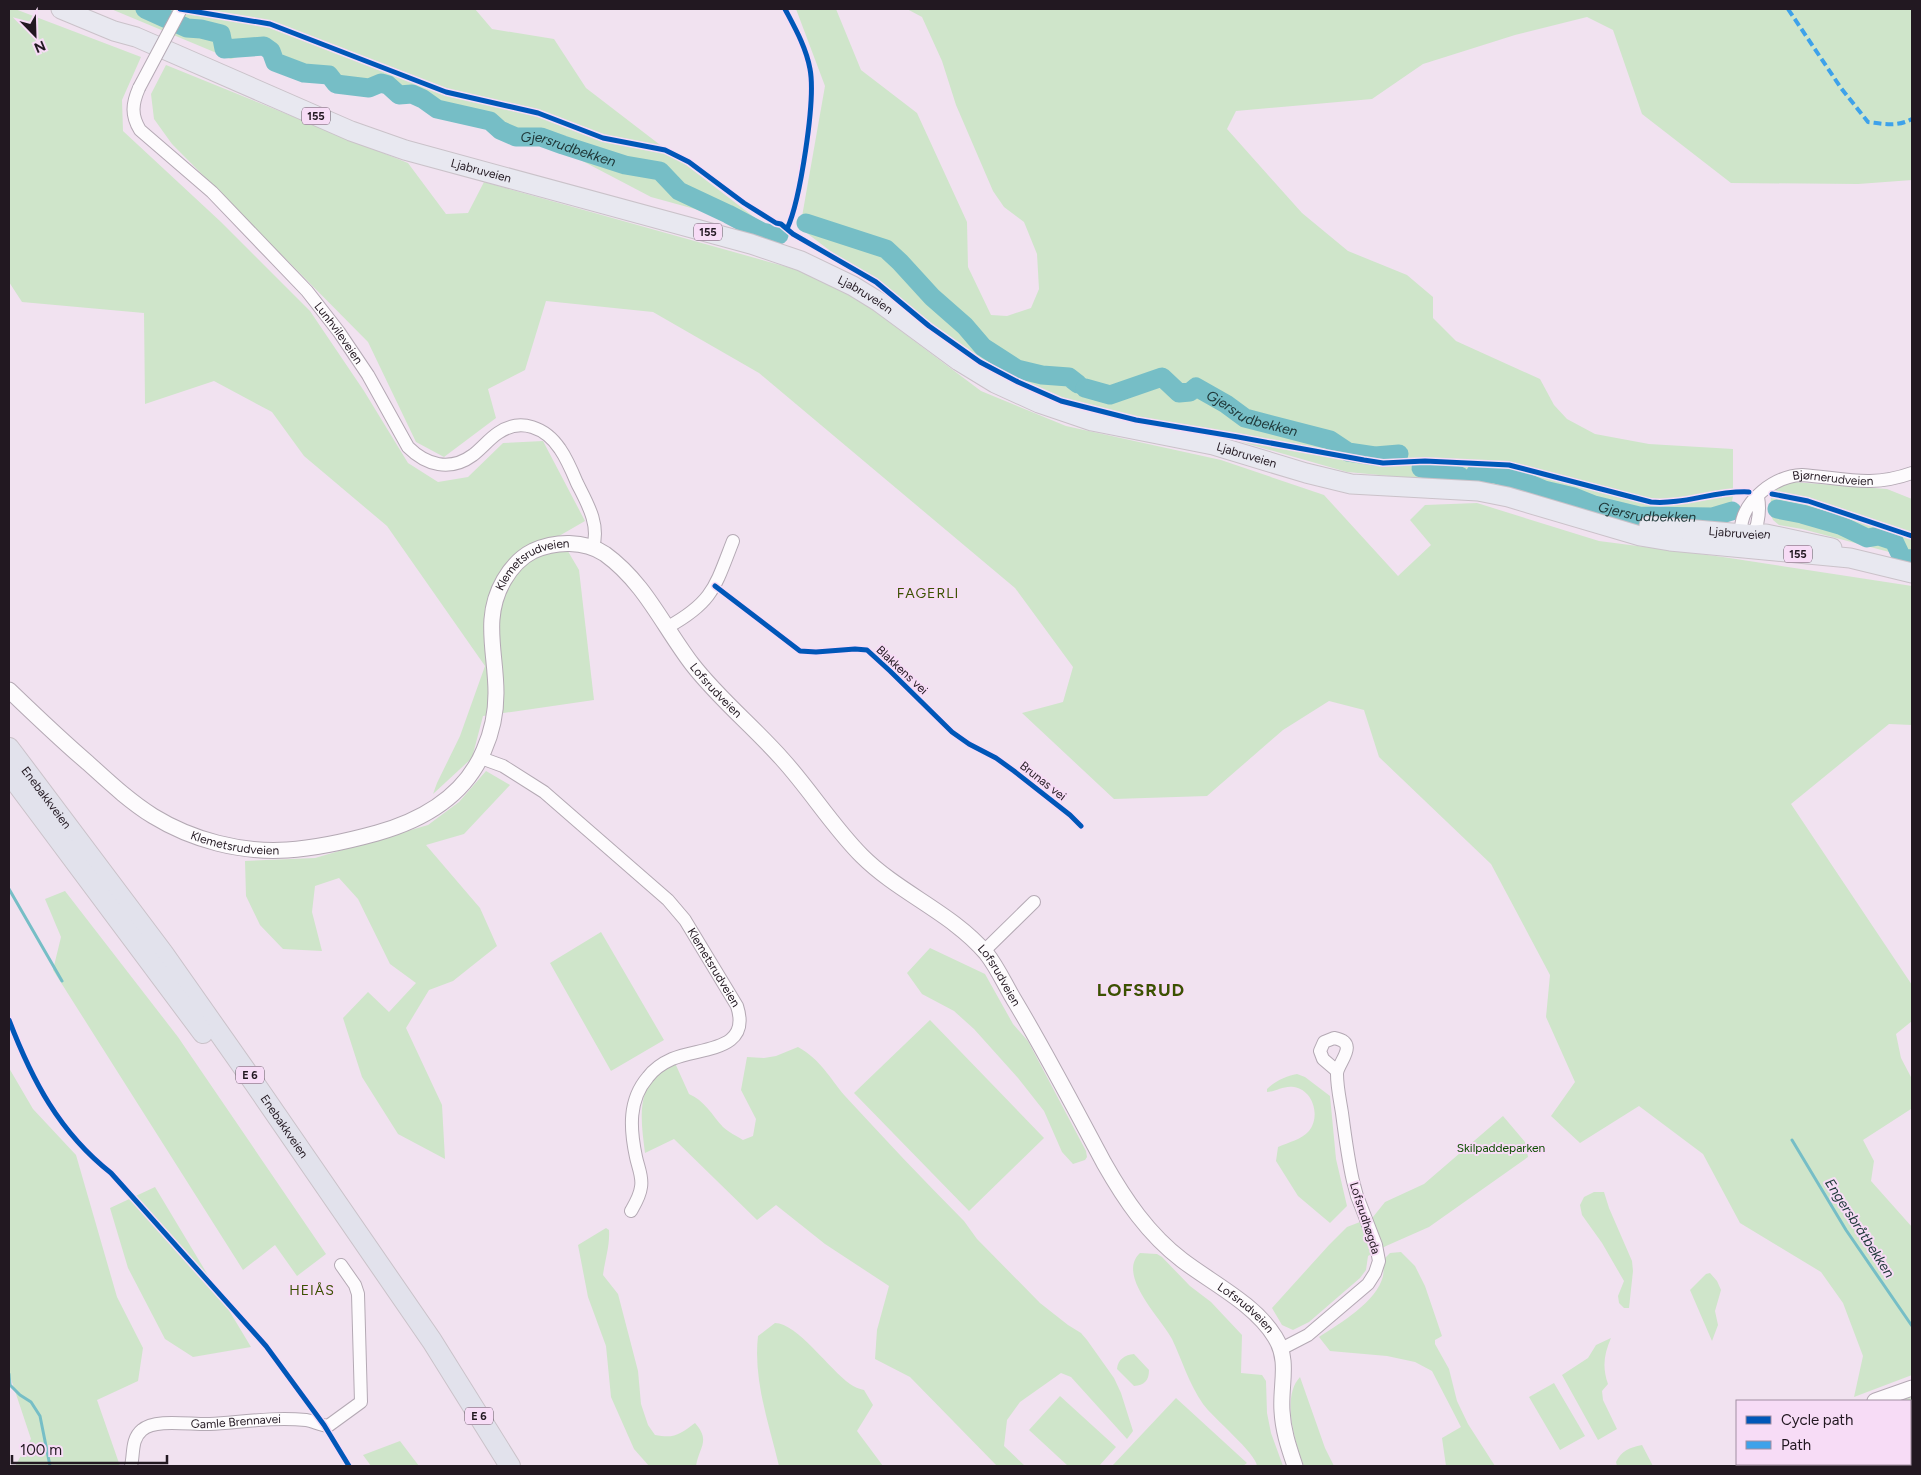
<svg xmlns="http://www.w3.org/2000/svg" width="1921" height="1475" font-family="Figtree,sans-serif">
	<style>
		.green { fill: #cfe5ca }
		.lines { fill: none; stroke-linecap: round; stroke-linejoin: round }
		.stream { stroke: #76bec6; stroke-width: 3 }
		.river { stroke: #76bec6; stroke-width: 19 }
		.minor-casing { stroke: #b4a9b4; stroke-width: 14 }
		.tertiary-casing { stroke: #b4a9b4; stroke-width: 17 }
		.primary-casing { stroke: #cac2c9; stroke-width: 21 }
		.trunk-casing { stroke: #cac2c9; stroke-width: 22 }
		.minor { stroke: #fdfbfd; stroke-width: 12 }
		.tertiary { stroke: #fdfbfd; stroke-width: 15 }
		.primary { stroke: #e8e8f0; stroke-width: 19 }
		.trunk { stroke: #e2e2ec; stroke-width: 20 }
		.minor-bridge-casing { stroke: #b4a9b4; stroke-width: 14; stroke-linecap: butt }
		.minor-bridge { stroke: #fdfbfd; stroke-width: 12 }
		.quiet { stroke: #3ea2ea; stroke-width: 4; stroke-dasharray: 8 4; stroke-linecap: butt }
		.cycleway-casing { stroke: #f7dcf6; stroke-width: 8 }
		.cycleway { stroke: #0057b8; stroke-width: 5 }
		.labels { text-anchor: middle; stroke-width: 4; stroke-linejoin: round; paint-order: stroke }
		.shield { fill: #f7dcf6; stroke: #625361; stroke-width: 1 }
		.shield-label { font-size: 11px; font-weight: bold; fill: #221821 }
		.street-label { font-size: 12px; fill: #221821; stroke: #f7dcf6 }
		.park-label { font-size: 12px; fill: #0d4e01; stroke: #f7dcf6 }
		.water-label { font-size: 14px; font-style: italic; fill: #20393a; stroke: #f7dcf6 }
		.neighbourhood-label { font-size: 14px; letter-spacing: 1px; fill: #3c5102; stroke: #f7dcf6 }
		.district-label { font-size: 18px; font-weight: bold; letter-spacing: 1px; fill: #3c5102; stroke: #f7dcf6 }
	</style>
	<rect width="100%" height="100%" fill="#f1e2f0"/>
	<!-- green -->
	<path class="green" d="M9 9H15L141 57 122 100 123 131 221 222 310 311 364 391 408 463 438 482 468 477 503 443 543 441 585 521 559 536 579 570 594 700 483 716 472 758 433 794 437 783 460 736 485 666 387 526 304 456 272 412 214 381 145 404 144 313 22 302 9 282Z
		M111 9H475L492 29 554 39 586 88 771 230 651 197 550 144 252 52 231 59Z
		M796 9H836L861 70 917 113 967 222 968 267 991 315 1007 316 1031 308 1039 289 1037 254 1024 222 1004 207 993 191 956 105 942 61 922 17 907 9H1912V180L1858 184 1731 183 1642 114 1613 30 1587 17 1515 35 1423 64 1372 99 1236 111 1227 129 1302 213 1348 251 1407 275 1433 297V318L1456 341 1540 379 1554 405 1567 419 1595 434 1649 444 1733 449V496L1727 528 1664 521 1602 518 1423 479 1347 472 1217 435 1086 409 1030 392 976 361 800 228 825 86Z
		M166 65 408 163 446 214 468 213 484 182 798 270 861 301 981 391 1066 426 1221 460 1324 495 1398 576 1431 545 1410 520 1425 505 1477 503 1599 541 1723 557 1912 586V725L1889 724 1791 804 1912 985V1021L1896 1034 1901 1058 1912 1079V1105L1911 1109 1863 1140 1874 1161 1871 1181 1912 1227V1375L1854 1397 1863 1356 1843 1303 1821 1272 1740 1223 1703 1154 1639 1106 1580 1143 1551 1116 1575 1082 1546 1017 1550 975 1491 864 1379 757 1364 710 1329 701 1283 730 1207 796 1114 799 1022 713 1063 702 1073 667 1015 588 759 373 653 312 546 301 525 370 488 389 496 418 444 457 416 442 368 342 172 144 154 119 151 94Z
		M1793 482 1887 489 1912 499V558L1802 529 1779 525 1773 520 1770 513 1771 496 1780 485Z
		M486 771 510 785 464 834 426 845 480 908 497 946 453 981 429 990 406 1028 442 1105 445 1159 398 1134 362 1077 343 1018 368 992 389 1012 416 983 390 964 358 899 339 878 315 886 312 912 322 951 283 949 260 925 246 896 245 861 315 858 428 825 459 802Z
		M65 891 178 1037 326 1254 297 1276 275 1245 243 1270 53 970 61 937 45 899Z
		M601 932 664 1040 611 1071 550 963Z
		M930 948 985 974 1013 1024 1028 1041 1086 1151 1087 1157 1085 1160 1073 1164 1062 1152 1044 1111 1018 1078 974 1029 954 1011 922 994 907 973Z
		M930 1020 1044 1138 969 1211 854 1093Z
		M798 1047C821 1060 829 1077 845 1096 884 1138 923 1180 964 1221L977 1239 1040 1303 1068 1325 1081 1333 1087 1340 1114 1378 1121 1393 1133 1431 1127 1439 1071 1377 1061 1373 1020 1402 1007 1420 1004 1446 1025 1466H997L910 1377 875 1359 877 1330 889 1286 825 1244 776 1205 757 1220 674 1139 645 1153C642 1127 635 1092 659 1073 664 1069 670 1066 675 1063L689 1094C704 1100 712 1115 723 1127 728 1132 737 1136 743 1140L753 1136 756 1119 741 1090 747 1057 764 1058 776 1056Z
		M9 1068 33 1109 76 1155 117 1297 143 1348 138 1381 97 1400 120 1466H15L31 1439 9 1373Z
		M1297 1074 1305 1077 1330 1096 1336 1159 1347 1206 1330 1223 1298 1196 1276 1161 1278 1147C1289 1142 1301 1140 1309 1131 1321 1116 1313 1090 1294 1087 1284 1085 1275 1092 1267 1092V1089C1275 1081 1286 1076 1297 1074Z
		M1503 1116 1525 1142 1528 1157 1429 1227 1386 1246 1368 1256 1366 1270 1360 1278 1309 1322 1293 1330 1282 1325 1272 1308 1329 1245 1347 1227 1373 1217 1385 1202 1424 1184Z
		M155 1187 251 1347 193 1357 165 1339 128 1268 110 1208Z
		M1594 1192H1604L1609 1208 1632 1261 1633 1271 1629 1308H1624L1619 1303 1618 1296 1624 1281 1602 1243 1582 1215 1580 1205 1584 1197Z
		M606 1228 609 1230C610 1246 605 1259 603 1275L618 1294 638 1371 641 1404 648 1425 655 1435C675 1439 680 1434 695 1423 711 1441 699 1447 696 1466H649L634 1449 611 1397 606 1346 588 1297 578 1245Z
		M1401 1252 1415 1266 1425 1286 1442 1336 1435 1340V1344L1449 1369 1457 1401 1468 1424 1495 1466H1446L1442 1438 1461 1427 1432 1371 1415 1362 1387 1356 1330 1351 1319 1337C1340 1323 1377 1302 1383 1276 1384 1272 1383 1265 1383 1260L1390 1253Z
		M1140 1253 1157 1254 1162 1257 1190 1286 1211 1302 1242 1335 1241 1373 1262 1375 1266 1381 1267 1413 1271 1433 1283 1466H1257C1256 1453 1213 1418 1203 1404 1189 1384 1182 1360 1172 1339 1161 1318 1116 1275 1140 1253Z
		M1710 1273 1717 1281 1721 1290 1715 1311 1718 1325 1712 1341 1690 1290 1706 1274Z
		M775 1323C797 1323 830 1370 850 1384 854 1387 859 1389 864 1390L873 1405 857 1431 883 1466H779C769 1424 753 1380 758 1336Z
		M1611 1338C1604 1354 1602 1367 1608 1384L1602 1391 1603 1400 1617 1429 1598 1440 1562 1375 1588 1358 1596 1345Z
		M1134 1354 1149 1370C1149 1381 1144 1385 1134 1386L1117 1369C1118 1359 1125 1355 1134 1354Z
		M1300 1377 1325 1448 1334 1466H1304C1295 1443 1281 1397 1300 1377Z
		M1554 1383 1585 1436 1560 1450 1529 1397Z
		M1060 1396 1116 1447 1099 1466H1068L1029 1430Z
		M1912 1397V1466H1811L1812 1464H1910V1401H1899Z
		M1176 1398 1247 1463 1243 1466H1112Z
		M400 1441 419 1466H371L363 1455Z
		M1642 1445 1653 1466H1617L1616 1462C1622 1450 1629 1448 1642 1445Z"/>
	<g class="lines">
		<!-- stream -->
		<path class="stream" d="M9 889 62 981
			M1792 1140 1846 1230 1912 1326
			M9 1374 10 1385 20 1395 31 1402 40 1416 50 1466"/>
		<!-- river -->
		<g class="river">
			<path id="s1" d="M145 9 187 28 201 29 221 34 224 49 264 46 271 51 275 62 304 73 329 75 336 84 369 88 381 83 388 85 399 95 412 94 423 99 437 109 490 121 500 130 516 137H541L563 145 625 165 660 171 679 191 728 214 762 232 779 235"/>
			<path d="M806 223 886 249 900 262 932 297 965 326 983 347 1017 369 1042 375 1069 377 1078 384"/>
			<path id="s2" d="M1085 388 1110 395 1162 377 1179 393 1190 392 1196 387 1226 404 1245 418 1330 440 1348 452 1375 456 1399 454"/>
			<path d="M1421 468 1460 476"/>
			<path id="s3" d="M1475 474H1495L1525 482 1544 490 1574 497 1594 505 1639 516 1712 517 1732 511"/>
			<path d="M1777 509 1802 514 1840 525 1867 538 1879 536 1894 541 1902 558 1912 559"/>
		</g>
		<defs>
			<g id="minor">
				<path id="s4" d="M139 88C132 104 131 115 140 130L212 192 307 291 339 332 368 375 408 447C426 465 450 472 473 455 482 448 489 439 498 433 521 417 546 428 560 449 567 459 572 471 577 483 587 503 600 524 593 547"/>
				<path id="s5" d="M1758 497C1761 513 1757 535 1746 547 1744 542 1740 535 1741 528 1743 500 1775 476 1802 475 1844 478 1870 488 1912 473"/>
				<path d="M668 627C713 602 715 587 733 541"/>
				<path id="s6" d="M481 758 503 766 544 792 668 900 685 920 737 1006C752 1052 700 1047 672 1059 663 1063 654 1069 648 1077 628 1100 630 1129 636 1157 638 1167 643 1177 641 1187 640 1196 635 1204 631 1211"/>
				<path d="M984 951 1034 902"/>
				<path d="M1281 1349 1308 1335 1368 1284 1375 1273 1379 1261 1376 1245 1357 1196 1353 1181C1348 1159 1345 1136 1342 1113 1340 1100 1337 1087 1337 1074 1337 1063 1361 1043 1334 1038L1324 1042 1320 1051 1323 1059 1337 1071"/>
				<path id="s7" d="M131 1466C134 1454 131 1439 142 1430 155 1418 192 1425 210 1424 242 1422 273 1417 306 1420 313 1421 320 1425 328 1426L361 1402 358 1294 355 1285 341 1265"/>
			</g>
			<g id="tertiary">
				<path id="s8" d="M9 690C35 715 61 740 88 763 109 782 129 801 153 816 192 840 241 853 287 850 318 848 348 841 377 833 423 820 465 796 484 750 492 732 496 712 496 693 496 652 482 618 504 580 511 568 521 557 533 551 555 541 584 540 605 554 645 583 663 626 692 664 719 699 754 727 783 760 811 791 833 827 862 856 899 893 952 913 986 953 998 968 1006 987 1016 1003 1047 1055 1075 1109 1104 1163 1125 1200 1148 1234 1182 1260 1212 1283 1255 1304 1275 1337 1290 1361 1280 1385 1282 1411 1283 1431 1289 1448 1295 1466"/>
				<path d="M1875 1401 1912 1388"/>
				<path d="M1798 1466 1799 1464"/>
			</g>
			<g id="primary">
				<path id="s9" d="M61 9 114 31 136 37 351 131 405 150 751 244 801 261 853 286 879 302 959 361 995 383 1039 403 1092 421 1213 445 1306 473 1351 484 1478 491 1508 497 1640 536 1670 541 1850 558 1912 573"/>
				<path id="s10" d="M1649 526 1755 535 1766 534 1832 548"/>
			</g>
			<g id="trunk">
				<path id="s11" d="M9 748 163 953 255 1084 432 1341 510 1466"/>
				<path d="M9 773 203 1033"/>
			</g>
		</defs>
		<!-- minor casing -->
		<use href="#minor" class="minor-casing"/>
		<!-- tertiary casing -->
		<use href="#tertiary" class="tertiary-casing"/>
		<!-- primary casing -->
		<use href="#primary" class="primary-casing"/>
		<!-- trunk casing -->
		<use href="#trunk" class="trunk-casing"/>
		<!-- minor -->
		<use href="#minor" class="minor"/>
		<!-- tertiary -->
		<use href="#tertiary" class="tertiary"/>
		<!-- primary -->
		<use href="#primary" class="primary"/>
		<!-- trunk -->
		<use href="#trunk" class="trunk"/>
		<defs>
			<path id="minor-bridge" d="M139 88 181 9"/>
		</defs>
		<!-- minor-bridge casing -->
		<use href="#minor-bridge" class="minor-bridge-casing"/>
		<!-- minor-bridge -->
		<use href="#minor-bridge" class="minor-bridge"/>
		<!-- quiet -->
		<path class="quiet" d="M1788 9 1841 88 1868 122C1885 124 1897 127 1912 119"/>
		<defs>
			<path id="cycleway" d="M180 9 270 24 446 92 538 113 603 138 665 150 689 162 744 203 776 223 781 224 793 234 876 282 929 326 980 362 1018 382 1061 401 1136 420 1238 437 1364 460 1383 463 1425 461 1509 465 1651 502C1684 505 1716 490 1749 492
				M785 9C795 28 806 47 810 69 816 100 800 201 787 229
				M1772 494 1808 501 1912 536
				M715 586 800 651 816 652 855 649 867 650 890 671 952 732 969 744 996 758 1014 771 1070 815 1081 826
				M9 1020C32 1080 59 1132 111 1173L266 1346 324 1425 349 1466"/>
		</defs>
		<!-- cycleway casing -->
		<use href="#cycleway" class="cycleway-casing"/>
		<!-- cycleway -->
		<use href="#cycleway" class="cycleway"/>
	</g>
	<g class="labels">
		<!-- shield labels -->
		<g class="shield">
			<rect x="302" y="107.5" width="28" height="17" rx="4"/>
			<rect x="694" y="223.5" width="28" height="17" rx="4"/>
			<rect x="1784" y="545.5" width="28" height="17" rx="4"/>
			<rect x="236" y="1066.5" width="28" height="17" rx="4"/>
			<rect x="465" y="1407.5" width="28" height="17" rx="4"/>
		</g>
		<g class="shield-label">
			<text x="316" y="120">155</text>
			<text x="708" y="236">155</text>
			<text x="1798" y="558">155</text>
			<text x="250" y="1079">E 6</text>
			<text x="479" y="1420">E 6</text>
		</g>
		<!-- street labels -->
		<g class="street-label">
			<text dy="4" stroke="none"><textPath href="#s9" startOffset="451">Ljabruveien</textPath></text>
			<text dy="4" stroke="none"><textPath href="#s9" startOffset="856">Ljabruveien</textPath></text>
			<text dy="4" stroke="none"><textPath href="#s4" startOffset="329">Lunhvileveien</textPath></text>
			<text dy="4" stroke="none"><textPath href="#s9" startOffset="1276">Ljabruveien</textPath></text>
			<text dy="4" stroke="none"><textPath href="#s5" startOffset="191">Bjørnerudveien</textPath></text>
			<text dy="4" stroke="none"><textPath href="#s10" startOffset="91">Ljabruveien</textPath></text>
			<text dy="4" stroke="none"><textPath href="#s8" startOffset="772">Klemetsrudveien</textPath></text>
			<text transform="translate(902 670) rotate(43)" y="4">Blakkens vei</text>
			<text dy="4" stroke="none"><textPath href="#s8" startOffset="1031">Lofsrudveien</textPath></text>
			<text transform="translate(1043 781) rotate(38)" y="4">Brunas vei</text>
			<text dy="4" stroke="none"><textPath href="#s11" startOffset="62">Enebakkveien</textPath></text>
			<text dy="4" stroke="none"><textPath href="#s8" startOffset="279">Klemetsrudveien</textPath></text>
			<text dy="4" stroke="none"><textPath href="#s6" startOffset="318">Klemetsrudveien</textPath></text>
			<text dy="4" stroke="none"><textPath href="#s8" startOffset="1436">Lofsrudveien</textPath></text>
			<text dy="4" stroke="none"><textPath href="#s11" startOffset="468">Enebakkveien</textPath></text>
			<text transform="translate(1365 1218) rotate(72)" y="4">Lofsrudhøgda</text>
			<text dy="4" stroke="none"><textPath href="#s8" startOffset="1856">Lofsrudveien</textPath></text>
			<text dy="4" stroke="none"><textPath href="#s7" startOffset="134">Gamle Brennavei</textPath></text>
		</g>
		<!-- park labels -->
		<g class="park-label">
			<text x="1501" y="1152">Skilpaddeparken</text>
		</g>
		<!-- water labels -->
		<g class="water-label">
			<text dy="5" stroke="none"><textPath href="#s1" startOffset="474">Gjersrudbekken</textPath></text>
			<text dy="5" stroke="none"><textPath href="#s2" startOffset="186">Gjersrudbekken</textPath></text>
			<text dy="5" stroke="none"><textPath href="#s3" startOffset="178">Gjersrudbekken</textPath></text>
			<text transform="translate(1860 1228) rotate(57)" y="5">Engersbråtbekken</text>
		</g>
		<!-- neighbourhood labels -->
		<g class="neighbourhood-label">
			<text x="928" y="598">FAGERLI</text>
			<text x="312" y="1295">HEIÅS</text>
		</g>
		<!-- district labels -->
		<g class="district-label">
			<text x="1141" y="996">LOFSRUD</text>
		</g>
	</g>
	<!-- border -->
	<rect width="1921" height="1475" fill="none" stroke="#221821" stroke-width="20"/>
	<!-- legend -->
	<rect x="1736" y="1400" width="175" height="65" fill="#f7dcf6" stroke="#a28ea1"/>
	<rect x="1746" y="1416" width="25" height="8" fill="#0057b8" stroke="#a28ea1"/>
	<text x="1781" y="1425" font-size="15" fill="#221821">Cycle path</text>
	<rect x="1746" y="1441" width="25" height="8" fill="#3ea2ea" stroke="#a28ea1"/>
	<text x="1781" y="1450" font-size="15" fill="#221821">Path</text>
	<!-- north arrow -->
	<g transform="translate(35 35) rotate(157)" stroke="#f7dcf6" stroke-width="4" paint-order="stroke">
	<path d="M0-4L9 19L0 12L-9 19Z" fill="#221821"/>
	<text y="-8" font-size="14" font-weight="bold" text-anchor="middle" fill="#221821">N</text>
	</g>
	<!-- scale -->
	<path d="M12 1455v8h155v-8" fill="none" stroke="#221821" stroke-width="2.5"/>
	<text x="20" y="1455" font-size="15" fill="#221821" stroke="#f7dcf6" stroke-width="4" paint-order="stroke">100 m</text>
</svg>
